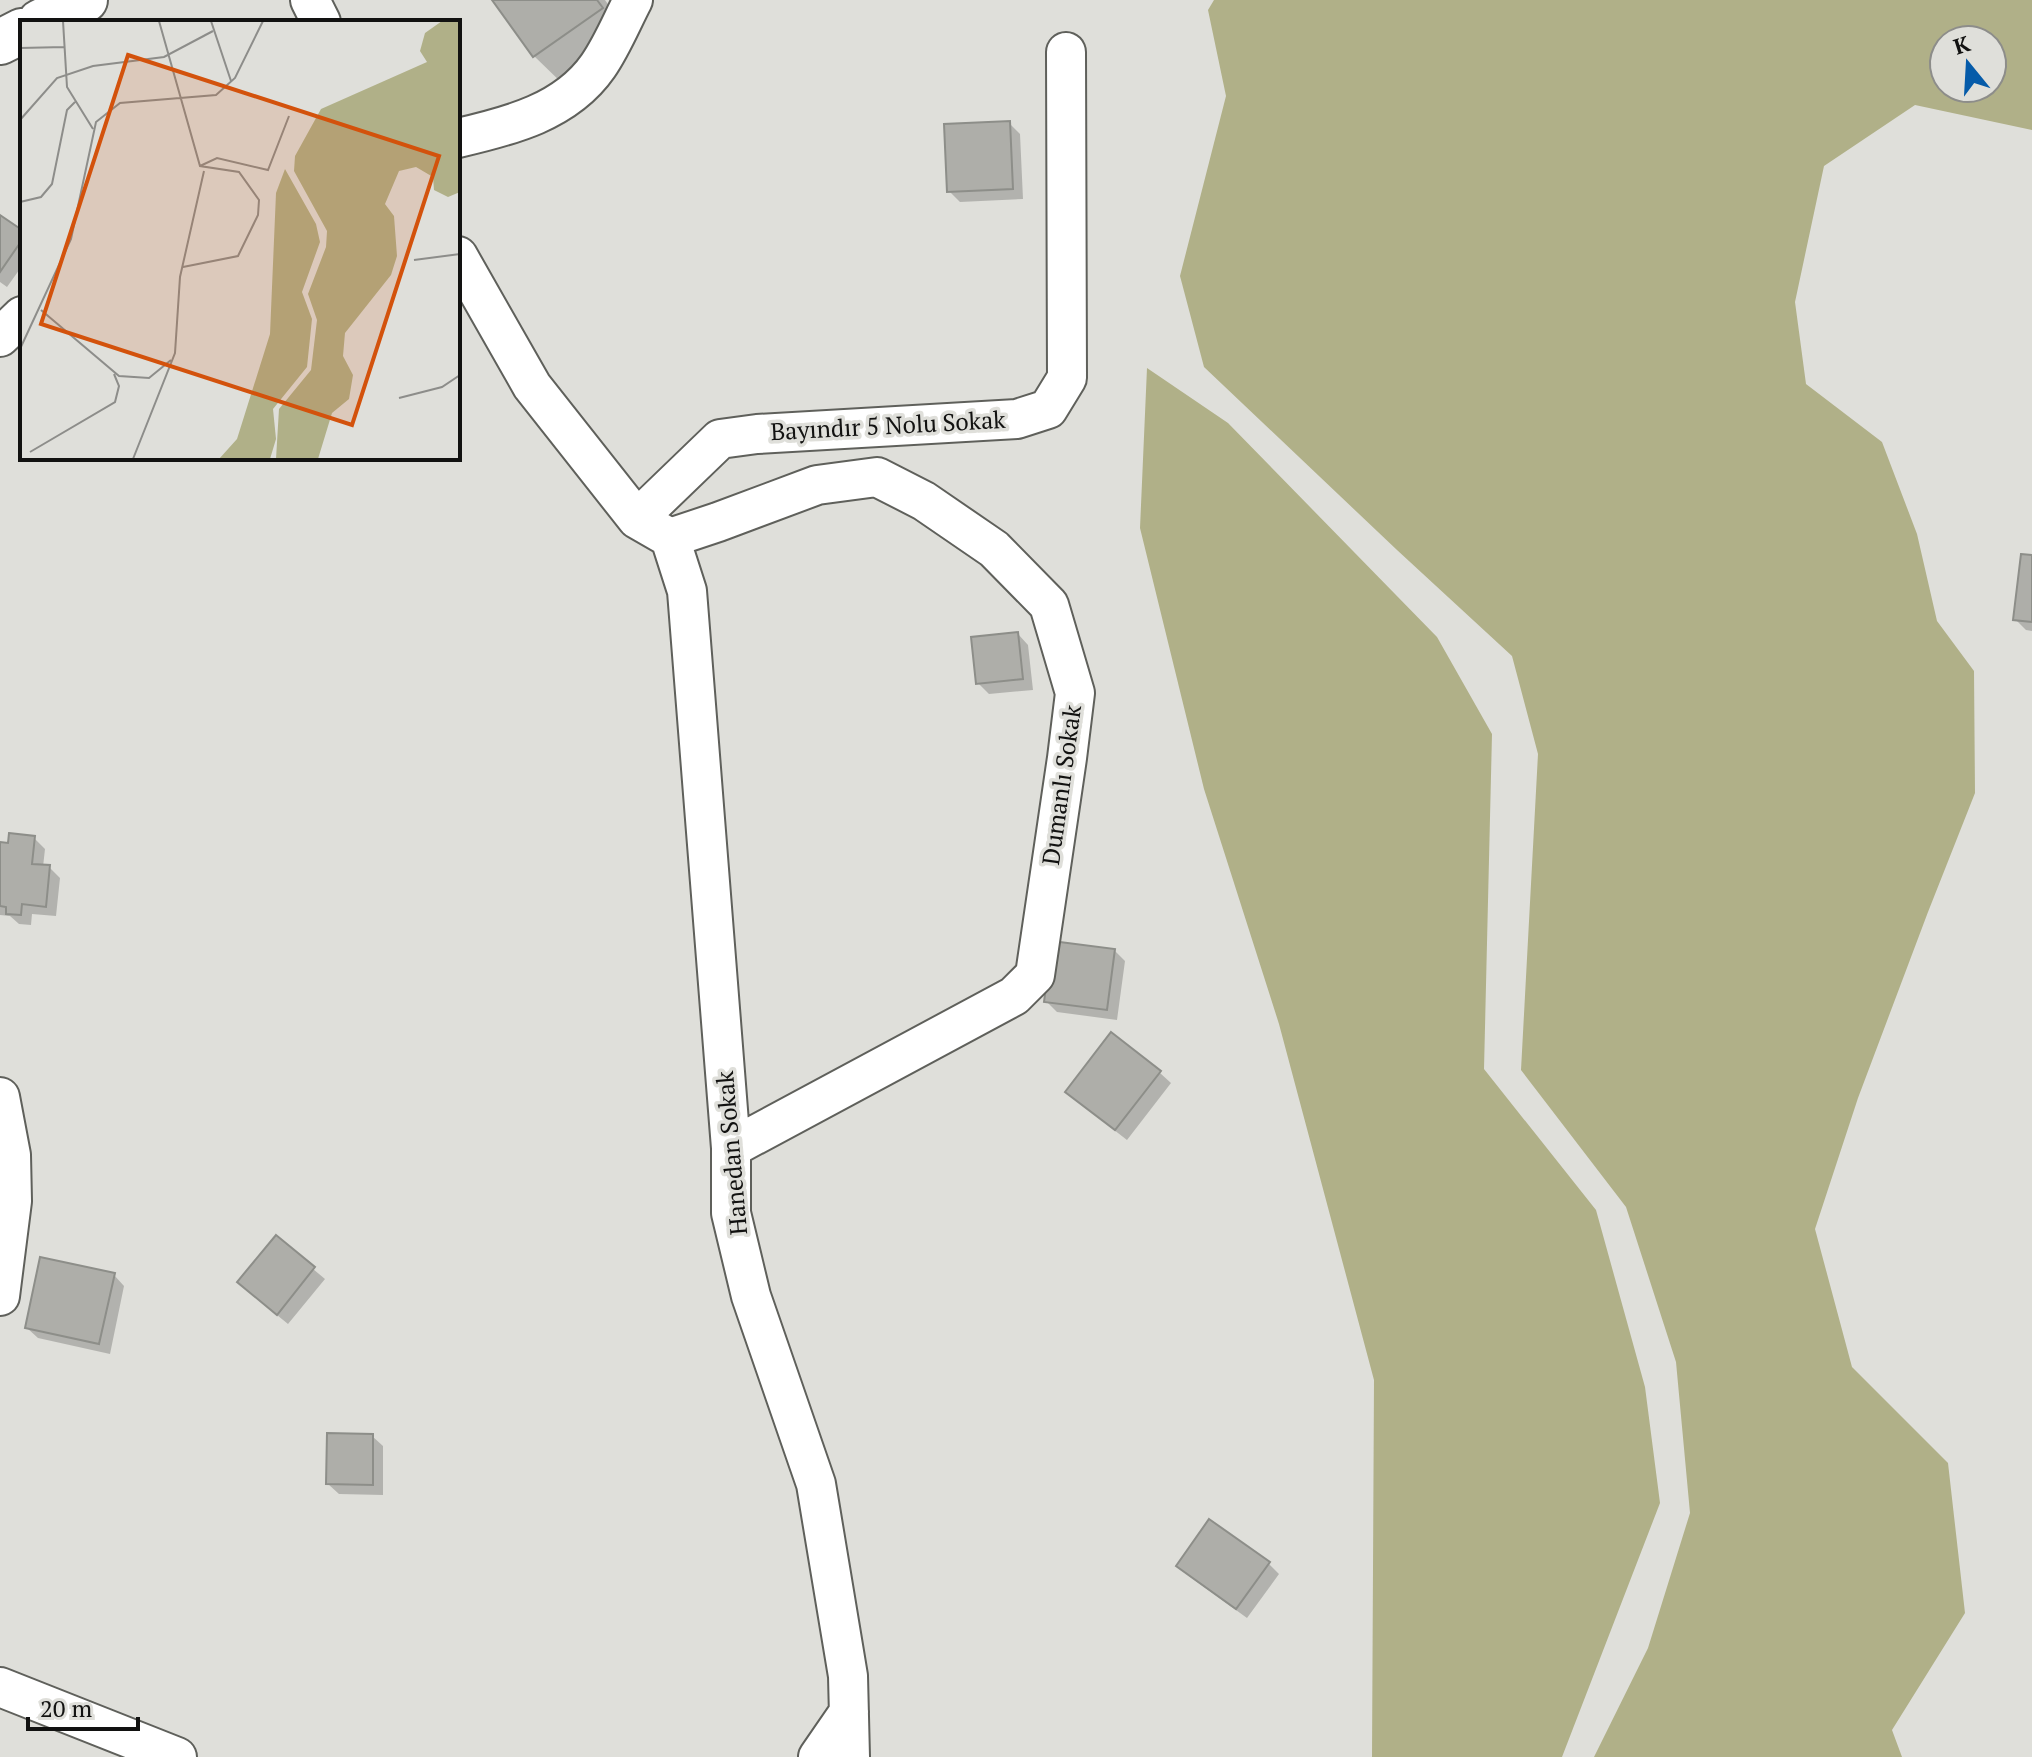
<svg xmlns="http://www.w3.org/2000/svg" width="2032" height="1757" font-family="'PT Serif',serif">
	<style>
		.forest { fill: #b0b088; fill-rule: evenodd }
		.shadow { fill: #0003 }
		.building { fill: #aeaea9; stroke: #8d8e89; stroke-width: 2 }
		.lines { fill: none; stroke-linecap: round; stroke-linejoin: round }
		.minor-casing { stroke: #5f605b; stroke-width: 42 }
		.tertiary-casing { stroke: #5f605b; stroke-width: 48 }
		.minor { stroke: #fff; stroke-width: 38 }
		.tertiary { stroke: #fff; stroke-width: 44 }
		.labels { text-anchor: middle; stroke-width: 7; stroke-linejoin: round; paint-order: stroke }
		.street-label { font-size: 24px; fill: #121211; stroke: #dfdfda }
		.inset-road { fill: none; stroke: #8d8d8a; stroke-width: 2 }
		.view { fill: #d3520c; fill-opacity: 0.15; stroke: #d3520c; stroke-width: 4 }
		.inset-edge { fill: none; stroke: #121211; stroke-width: 4 }
	</style>
	<rect width="100%" height="100%" fill="#dfdfda"/>
	<!-- forest -->
	<path class="forest" d="M1214 0H2032V130L1915 105 1824 166 1795 302 1806 384 1882 442 1917 534 1937 621 1974 671 1975 793 1928 912 1858 1098 1815 1229 1852 1367 1948 1463 1965 1613 1892 1730 1902 1757H1594L1648 1648 1690 1513 1676 1362 1626 1207 1521 1070 1538 754 1512 656 1397 550 1204 367 1180 276 1226 96 1208 10ZM1944 40H1992V88H1944Z
		M1147 368 1228 423 1437 637 1492 734 1484 1069 1596 1210 1645 1387 1660 1503 1562 1757H1372L1374 1380 1279 1024 1204 789 1140 528Z"/>
	<!-- shadow -->
	<path class="shadow" d="M494 0H605L633 40 566 87 534 56Z
		M1009 123 1020 134 1023 199 960 202 949 191Z
		M0 217 22 232V266L7 287 0 282Z
		M2032 557V631L2026 630 2015 619Z
		M1018 634 1028 645 1033 690 989 694 978 683Z
		M34 838 45 849 43 867H49L60 878 56 916 32 914 31 925 19 924 10 916 0 915V844L10 846Z
		M1114 950 1125 961 1117 1020 1057 1012 1046 1001Z
		M1111 1035 1160 1073 1171 1083 1127 1140 1078 1102 1067 1091Z
		M276 1238 325 1279 288 1324 250 1293Z
		M114 1275 124 1286 110 1354 38 1338 27 1328Z
		M372 1436 383 1446V1495L339 1494 328 1484Z
		M1269 1564 1279 1574 1247 1618 1189 1576 1178 1566Z"/>
	<!-- building -->
	<path class="building" d="M492 0H597L603 8 533 57Z
		M1010 121 1013 189 947 192 944 124Z
		M0 215 22 230V240L0 272Z
		M2021 554 2032 555V622L2013 620Z
		M1018 632 1023 679 976 684 971 637Z
		M9 833 35 836 32 864 50 865 46 907 22 904 21 915 6 914V907L0 906V842L8 843Z
		M1052 941 1115 949 1107 1010 1044 1002Z
		M1111 1032 1161 1071 1115 1130 1065 1092Z
		M276 1235 315 1267 277 1315 237 1282Z
		M40 1257 115 1273 99 1344 25 1328Z
		M327 1433 373 1434V1485L326 1484Z
		M1209 1519 1270 1562 1236 1609 1176 1566Z"/>
	<g class="lines">
		<defs>
			<path id="minor" d="M310 0 321 22
				M458 138C510 126 566 112 598 66 612 46 622 21 633 0
				M458 256 532 386 637 519 670 538 718 522 817 485 877 477 924 501 994 549 1049 605 1075 693 1067 758 1035 975 1014 996 731 1148
				M0 337 22 316
				M637 519 720 439 757 434 1017 419 1048 409 1067 378 1066 52
				M670 538 687 591 731 1148V1213L751 1296 816 1484 848 1676 850 1757
				M0 1097 11 1155 12 1201 0 1296
				M0 1687 177 1757
				M818 1757 849 1712"/>
			<path id="tertiary" d="M40 22 85 0
				M0 42 22 31"/>
		</defs>
		<!-- minor casing -->
		<use href="#minor" class="minor-casing"/>
		<!-- tertiary casing -->
		<use href="#tertiary" class="tertiary-casing"/>
		<!-- minor -->
		<use href="#minor" class="minor"/>
		<!-- tertiary -->
		<use href="#tertiary" class="tertiary"/>
	</g>
	<g class="labels">
		<!-- street labels -->
		<g class="street-label">
			<text transform="translate(888 426) rotate(-3)" y="8">Bayındır 5 Nolu Sokak</text>
			<text transform="translate(1062 785) rotate(-82)" y="8">Dumanlı Sokak</text>
			<text transform="translate(732 1153) rotate(-95)" y="8">Hanedan Sokak</text>
		</g>
	</g>
	<!-- overview -->
	<g transform="translate(20 20)">
		<rect width="440" height="440" fill="#dfdfda"/>
		<path d="M422 1H440V172L428 177 414 170 413 157 396 147 379 151 365 184 374 196 377 236 371 255 325 313 323 336 333 355 329 379 312 393 298 439H256L259 389 291 350 297 300 288 274 306 227 307 211 274 151 275 136 301 89 407 42 400 31 405 13ZM265 149 296 204 300 222 282 272 292 299 287 347 253 389 256 419 250 439H199L217 419 250 314 256 173Z" fill="#b0b088"/>
		<path class="inset-road" d="M43 1 47 67 73 109M139 1 180 146 219 152 239 180 238 195 218 236 163 247M191 1 211 61M0 28 45 27M0 100 37 58 73 46 144 37 193 11M180 146 197 138 248 150 269 96M0 182 21 177 32 164 47 90 55 82M394 240 440 234M21 290 99 356 129 358 151 340M0 329 51 219 76 102 100 83 196 75 215 58 243 1M379 378 422 367 440 355M10 432 95 382 99 366 94 354M113 439 155 333 160 257 184 151"/>
		<path class="view" d="M108 35 419 136 332 405 21 304Z"/>
		<rect width="440" height="440" class="inset-edge"/>
	</g>
	<!-- north arrow -->
	<g transform="translate(1968 64) rotate(342)"><circle r="38" fill="#dfdfda" stroke="#8d8d8a" stroke-width="2"/>
	<path d="M0-6L14 30L0 20L-14 30Z" fill="#055ba9"/>
	<text y="-12" font-size="22" font-weight="bold" text-anchor="middle" fill="#121211">K</text>
	</g>
	<!-- scale -->
	<path d="M28 1717v12h110v-12" fill="none" stroke="#121211" stroke-width="4"/>
	<text x="40" y="1717" font-size="24" fill="#121211" stroke="#dfdfda" stroke-width="6" paint-order="stroke">20 m</text>
</svg>
